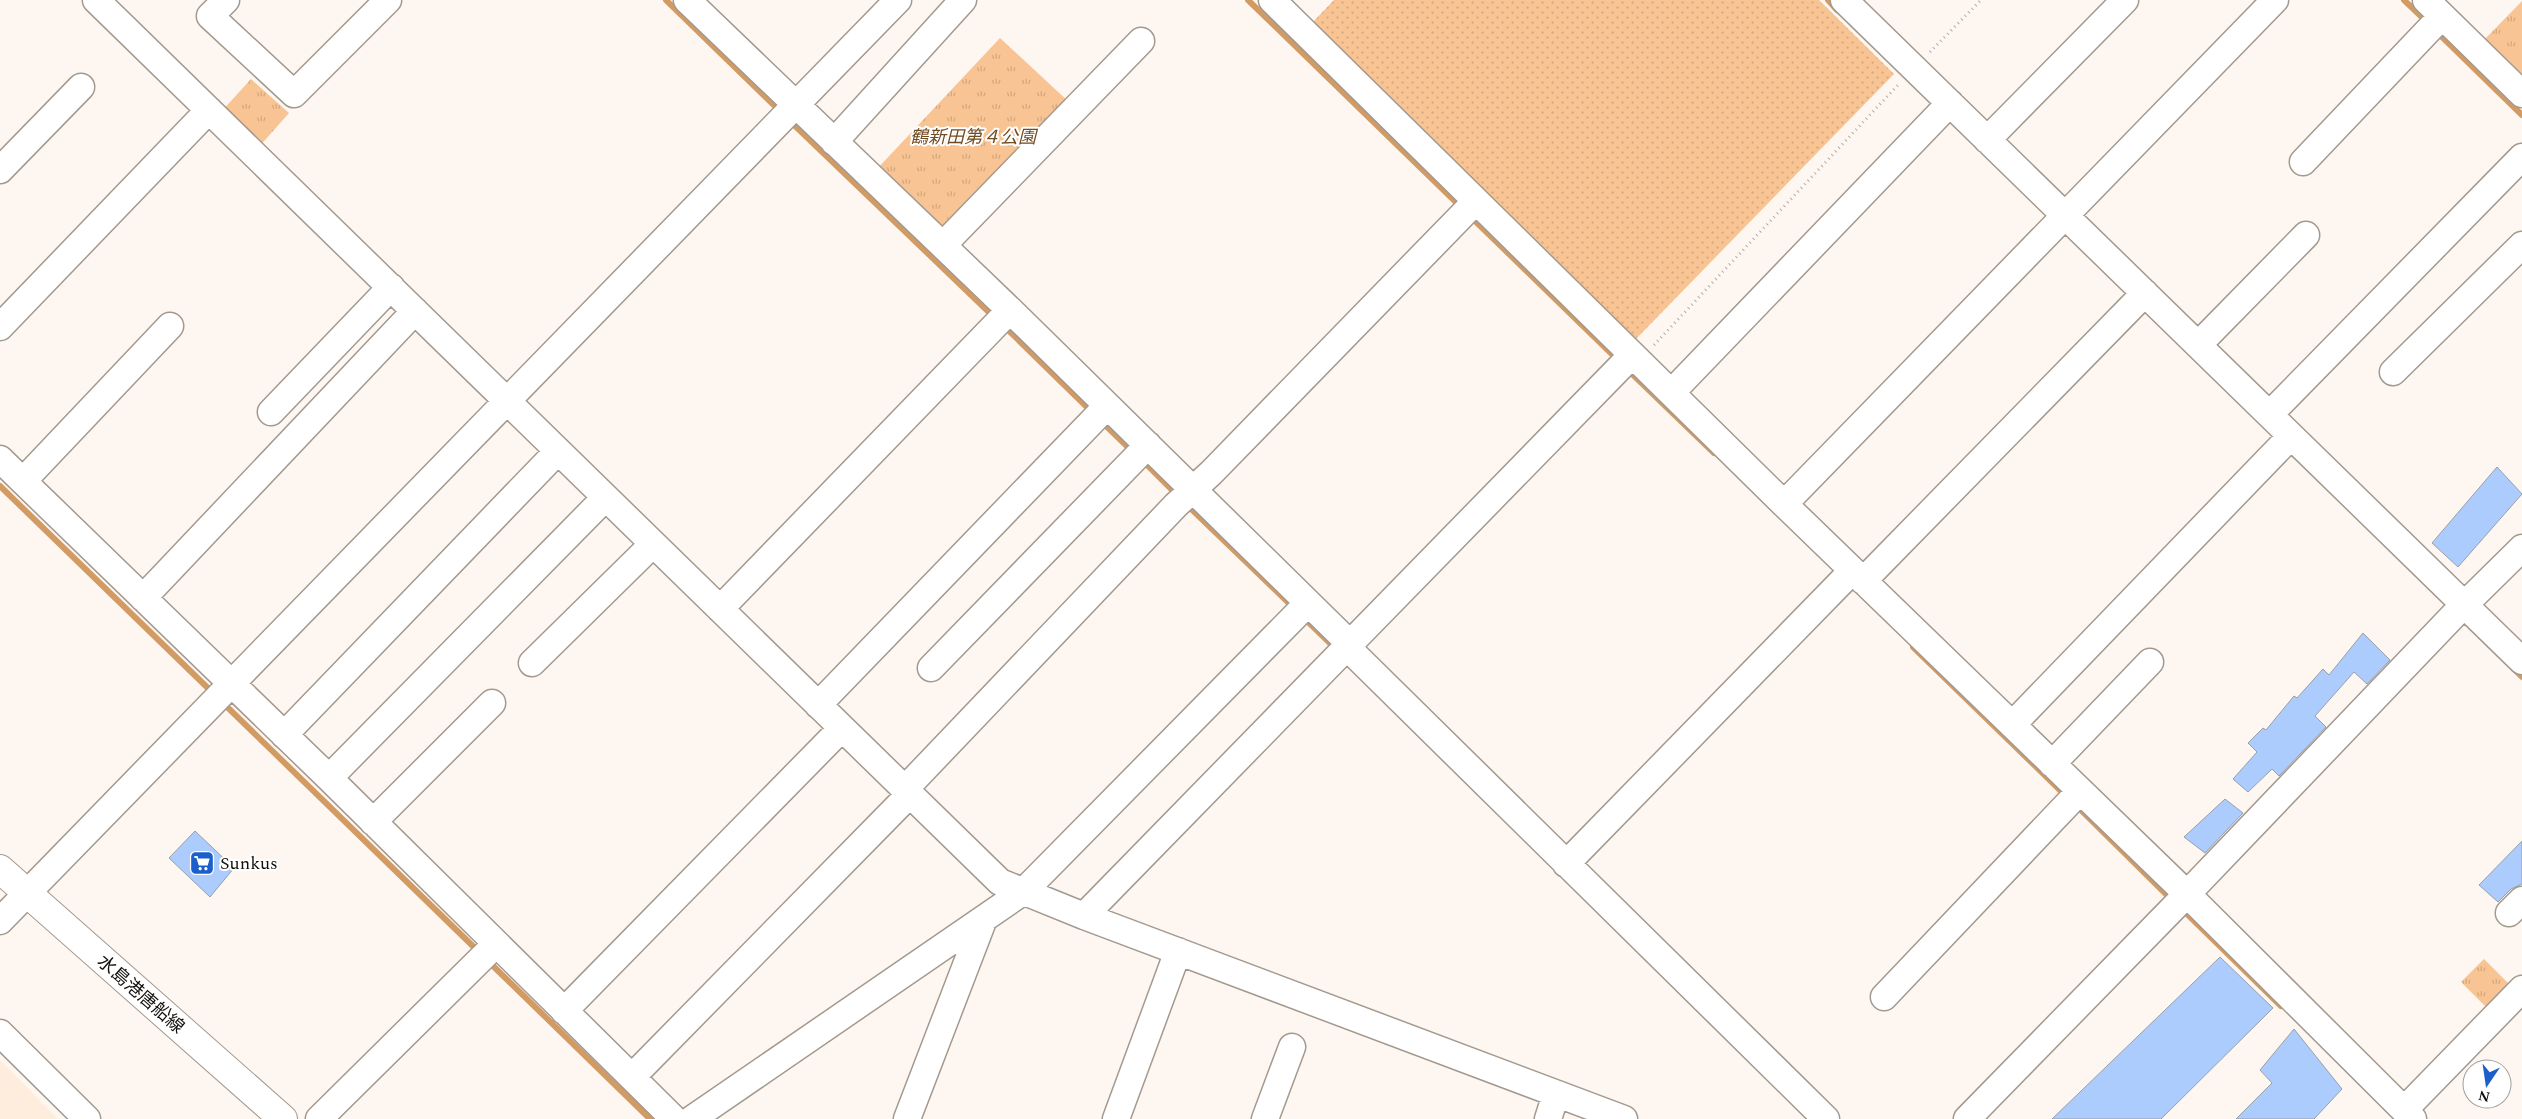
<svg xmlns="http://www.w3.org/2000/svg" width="2522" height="1119" font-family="Spectral,'Noto Sans JP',serif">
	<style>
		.built { fill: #feeddd }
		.grass { fill: url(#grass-dots) }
		.park { fill: url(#park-tufts) }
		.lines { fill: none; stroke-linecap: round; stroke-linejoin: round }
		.stream { stroke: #d39b64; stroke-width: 6 }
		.building { fill: #acccfe; stroke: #989faa }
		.minor-casing { stroke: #a3998f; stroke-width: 29 }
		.secondary-casing { stroke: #a3998f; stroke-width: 30 }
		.path { stroke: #b2aca7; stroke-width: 3; stroke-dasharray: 1 4; stroke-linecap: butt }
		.minor { stroke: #fff; stroke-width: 26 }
		.secondary { stroke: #fff; stroke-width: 28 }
		.labels { text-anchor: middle; stroke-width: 4; stroke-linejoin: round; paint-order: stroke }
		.park-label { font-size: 18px; font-style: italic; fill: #714b22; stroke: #fff }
		.poi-label { font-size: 18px; fill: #110e0a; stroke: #fff; text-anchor: start }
		.street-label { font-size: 18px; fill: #110e0a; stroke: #fff }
	</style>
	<defs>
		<pattern id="grass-dots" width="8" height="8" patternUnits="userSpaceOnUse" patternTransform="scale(1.25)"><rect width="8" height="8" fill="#f8c493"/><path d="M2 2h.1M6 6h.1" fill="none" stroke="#d4a77d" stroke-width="1.8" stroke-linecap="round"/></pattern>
		<pattern id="park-tufts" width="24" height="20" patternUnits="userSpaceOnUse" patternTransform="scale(1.25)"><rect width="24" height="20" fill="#f8c493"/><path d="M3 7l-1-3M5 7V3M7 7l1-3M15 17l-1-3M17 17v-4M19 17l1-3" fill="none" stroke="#d4a77d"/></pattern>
	</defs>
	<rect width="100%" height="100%" fill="#fef7f1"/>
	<!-- built -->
	<path class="built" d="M0 1060 58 1119H0Z"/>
	<!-- grass -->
	<path class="grass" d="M1334 0H1819L1894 74 1634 341 1310 25Z"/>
	<!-- park -->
	<path class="park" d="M2522 1V77L2484 40Z
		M1000 38 1070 103 950 230 940 229 876 170Z
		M251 79 289 113 258 148 220 113Z
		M2484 959 2512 987 2489 1010 2461 982Z"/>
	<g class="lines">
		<!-- stream -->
		<path class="stream" d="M666 0 781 112
			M1248 0 1461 207
			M1828 0 1837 10
			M2404 0 2428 23
			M2435 30 2522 115
			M790 121 995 318
			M1470 216 1619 361
			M1003 325 1092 412
			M1626 368 1714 453
			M1101 421 1133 452
			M1141 459 1178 496
			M0 486 214 694
			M1185 503 1295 609
			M1302 616 1336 649
			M1913 647 2067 797
			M2512 667 2522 677
			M221 701 479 952
			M2076 805 2172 900
			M2181 908 2281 1006
			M488 961 650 1119"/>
	</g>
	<!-- building -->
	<path class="building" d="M2497 467 2522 494 2458 567 2432 543Z
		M2363 633 2390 660 2367 684 2354 672 2315 716 2326 727 2279 776 2272 769 2248 792 2233 779 2257 752 2248 743 2263 728 2266 730 2294 696 2297 698 2323 669 2329 675Z
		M2225 799 2243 813 2205 853 2184 837Z
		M195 831 234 868 210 897 169 858Z
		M2522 841V884L2511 889 2498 902 2479 885Z
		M2220 957 2273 1008 2161 1119H2052Z
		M2294 1029 2342 1089 2314 1119H2236L2272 1083 2260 1070Z"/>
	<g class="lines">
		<defs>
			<path id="minor" d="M96 0 1000 882 1084 916 1624 1119
				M226 0 210 16 294 94 388 0
				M687 0 1010 310 1341 635 1356 656 1826 1119
				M1272 0 1784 504 2187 894 1967 1119
				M1844 0 2522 661
				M2426 0 2522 94
				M1987 140 2125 0
				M834 142 963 0
				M2303 162 2442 16
				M0 170 81 87
				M943 245 1141 41
				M0 327 209 110
				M2198 345 2306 235
				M2393 372 2522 245
				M1671 393 1950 103
				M271 412 391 287
				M2270 414 2522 157
				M0 459 329 778 674 1119
				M23 481 170 326
				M1784 504 2275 0
				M1863 581 2145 293
				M143 598 415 311
				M720 609 1010 310
				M532 663 653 544
				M931 668 1148 445
				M818 705 1107 406
				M2012 725 2291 436
				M284 735 558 451
				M2052 764 2150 662
				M329 778 605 498
				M905 789 1176 505 1211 473 1475 202
				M373 822 492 703
				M1566 864 1852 571
				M2509 913 2522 900
				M1084 916 1632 355
				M0 921 898 0
				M1884 997 2080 791
				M564 1011 842 728
				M0 1033 87 1119
				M632 1077 910 794
				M2404 1110 2522 989
				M319 1119 496 944
				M692 1119 1024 891 1308 603
				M907 1119 983 921
				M1116 1119 1178 951
				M1265 1119 1292 1047
				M1548 1119 1556 1094
				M2413 1119 2187 894 2453 616 2522 548"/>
			<path id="secondary" d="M0 869 283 1119"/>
		</defs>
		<!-- minor casing -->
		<use href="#minor" class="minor-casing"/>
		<!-- secondary casing -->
		<use href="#secondary" class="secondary-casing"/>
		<!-- path -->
		<path class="path" d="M1930 52 1981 0
			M1654 345 1898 85"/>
		<!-- minor -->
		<use href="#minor" class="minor"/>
		<!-- secondary -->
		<use href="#secondary" class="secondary"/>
	</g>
	<!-- icons -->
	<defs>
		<symbol id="supermarket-square" viewBox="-11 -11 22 22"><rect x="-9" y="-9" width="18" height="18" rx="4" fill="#1a5fca" stroke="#fff"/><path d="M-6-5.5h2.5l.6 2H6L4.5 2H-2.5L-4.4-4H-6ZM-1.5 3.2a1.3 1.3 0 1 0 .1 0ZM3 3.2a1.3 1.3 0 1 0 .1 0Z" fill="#fff"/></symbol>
	</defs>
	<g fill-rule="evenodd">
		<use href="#supermarket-square" x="188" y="849" width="28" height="28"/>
	</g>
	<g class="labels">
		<!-- park labels -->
		<g class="park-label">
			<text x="973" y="143">鶴新田第４公園</text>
		</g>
		<!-- poi labels -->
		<g class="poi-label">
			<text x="220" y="869">Sunkus</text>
		</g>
		<!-- street labels -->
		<g class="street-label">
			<text transform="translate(141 994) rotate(41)" y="6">水島港唐船線</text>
		</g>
	</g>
	<!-- north arrow -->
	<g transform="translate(2487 1084) rotate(193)"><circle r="24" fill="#ffffff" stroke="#a09f9d"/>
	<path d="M0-4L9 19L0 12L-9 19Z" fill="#1a5fca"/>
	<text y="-8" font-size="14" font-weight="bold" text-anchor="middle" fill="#110e0a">N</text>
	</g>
</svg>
